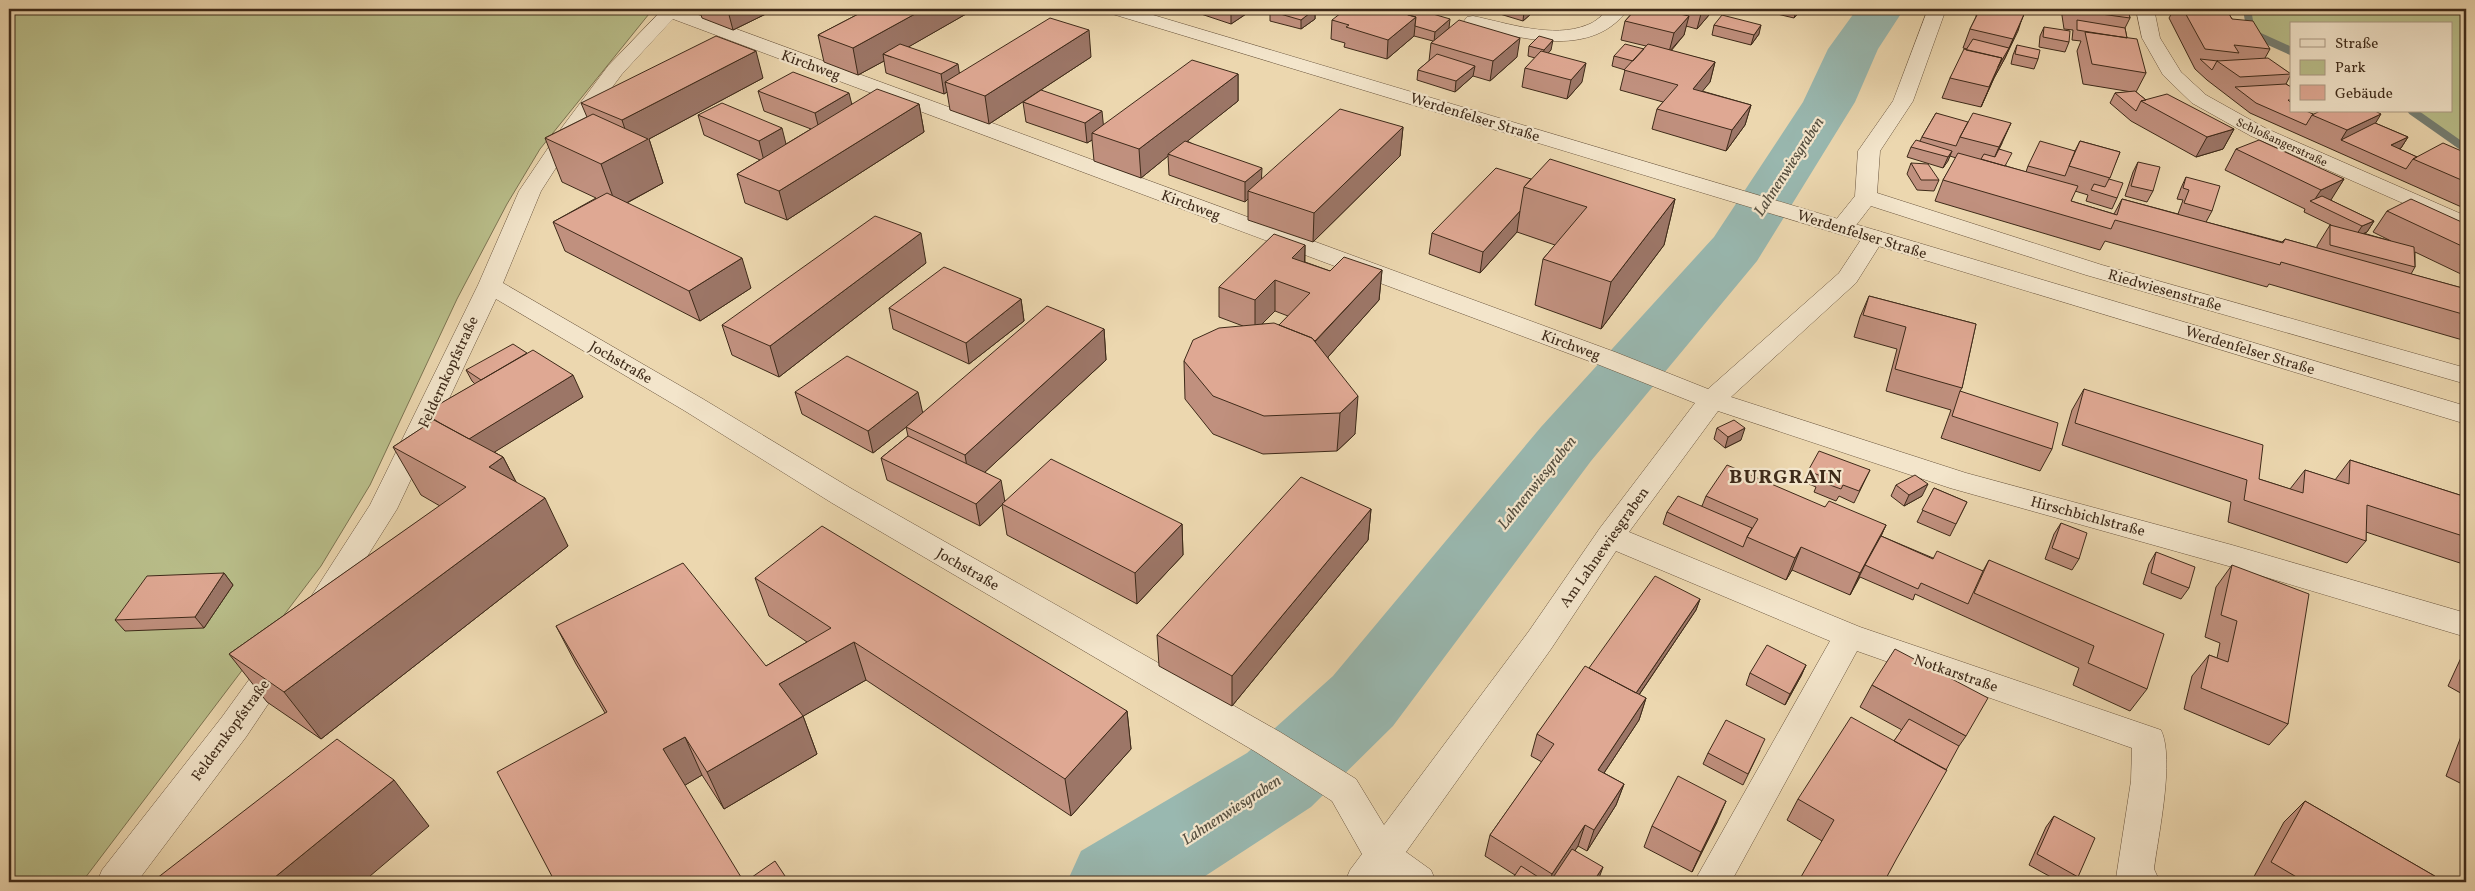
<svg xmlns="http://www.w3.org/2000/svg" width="2475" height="891" font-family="Vollkorn,serif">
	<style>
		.green { fill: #b9be8a; stroke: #7c7452 }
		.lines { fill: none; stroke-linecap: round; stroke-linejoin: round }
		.stream { stroke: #757f74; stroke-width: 8 }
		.river { fill: #99b8b0; fill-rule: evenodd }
		.minor-casing { stroke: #6a553e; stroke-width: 1 }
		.tertiary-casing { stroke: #6a553e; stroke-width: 1 }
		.minor { fill: #f3e5cb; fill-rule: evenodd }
		.tertiary { fill: #f3e5cb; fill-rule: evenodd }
		.wall { fill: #c0907e; stroke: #3e2a19; fill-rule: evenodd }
		.shaded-wall { fill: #9c7667; stroke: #3e2a19 }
		.building { fill: #dfa893; stroke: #3e2a19 }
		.labels { text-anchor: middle; stroke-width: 4.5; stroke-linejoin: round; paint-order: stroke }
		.far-street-label { font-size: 12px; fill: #3e2a19; stroke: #f3e5cb }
		.street-label { font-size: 15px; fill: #3e2a19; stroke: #f3e5cb }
		.water-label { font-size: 16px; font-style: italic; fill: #554e3f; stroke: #f3e5cb }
		.district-label { font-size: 20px; font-weight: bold; letter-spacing: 1px; fill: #3e2a19; stroke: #f3e5cb }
	</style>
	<rect width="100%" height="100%" fill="#ecd7af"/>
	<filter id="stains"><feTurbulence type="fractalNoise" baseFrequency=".004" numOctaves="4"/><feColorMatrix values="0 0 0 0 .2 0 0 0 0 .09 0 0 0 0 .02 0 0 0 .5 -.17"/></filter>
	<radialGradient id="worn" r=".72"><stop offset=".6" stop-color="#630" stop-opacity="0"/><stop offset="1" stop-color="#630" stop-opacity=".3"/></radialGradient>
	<!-- green -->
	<path class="green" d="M9 9H653L540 149 507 204 457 299 370 485 321 566 82 882H9Z
		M2249 9H2466V151L2453 144H2459L2413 111H2451V24H2291V50L2253 33Z"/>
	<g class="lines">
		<!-- stream -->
		<path class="stream" d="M2247 9 2251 33 2291 51
			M2412 111 2466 149"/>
		<!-- river -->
		<path class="river" d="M1857 9H1904L1878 49 1855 102 1757 261 1591 461 1393 726 1311 807 1196 882H1067L1081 851 1247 753 1333 676 1541 427 1714 237 1803 102 1828 49Z"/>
		<defs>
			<path id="minor" d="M663 9H682L1615 352 1708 389 1839 273 1866 232 1874 230 1882 232 1885 237 1856 283 1731 397 1966 473 2232 545 2466 613V637L2232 567 1950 488 1718 411 1629 532 1860 627 2161 730C2175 759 2158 836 2154 869L2160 882H2118L2116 878 2131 781 2132 748 1857 651 1731 882H1694L1830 641 1616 551 1551 649 1406 852 1431 870 1436 882H1389L1386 880 1384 882H1345L1350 870 1362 854 1332 801 1256 752 832 503 685 411 496 299 397 509 331 614 320 618 309 614 305 606 370 505 478 285 519 191 563 126 608 66ZM673 19 1597 364 1695 403 1600 528 1529 631 1384 825 1356 779 1280 732 852 489 703 399 503 283 541 191 579 132 622 74Z
				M1609 9H1628C1592 61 1516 37 1467 25L1464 21 1467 17 1473 16C1507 23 1553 39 1587 25 1596 22 1602 15 1609 9Z
				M1928 9H1946L1913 101 1880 151 1877 193 2102 265 2466 368V384L2086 275 1871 206C1860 219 1852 237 1833 232L1830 227 1855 196 1858 151 1893 101Z
				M2136 9H2154L2160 38 2181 72 2206 95 2265 128 2466 216V231L2251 136 2192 103 2163 75 2142 38Z
				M280 648 291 652 296 661 291 670 246 737 137 882H97L102 870 222 717 269 652Z"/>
			<path id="tertiary" d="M1106 9H1133L2466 406V424L1109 13Z"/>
		</defs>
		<!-- minor casing -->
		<use href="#minor" class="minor-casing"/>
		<!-- tertiary casing -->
		<use href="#tertiary" class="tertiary-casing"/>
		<!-- minor -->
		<use href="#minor" class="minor"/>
		<!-- tertiary -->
		<use href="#tertiary" class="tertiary"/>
	</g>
	<!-- wall -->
	<path class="wall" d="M699 9H776L733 30 702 18Z
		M868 9H965L966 14 908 47 959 73 1091 57 989 124 950 110 947 92 944 94 886 73 884 61 858 75 824 62 818 35Z
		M1186 9H1249V12L1231 24Z
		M1315 9V19L1301 29 1270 21V11Z
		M1491 9H1533L1532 13 1523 21 1490 11Z
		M1636 9H1711L1709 15 1697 29 1686 26 1684 35 1671 51 1715 62 1710 82 1702 91 1751 105 1745 125 1726 151 1652 129 1657 109 1663 102 1620 90 1625 70 1612 66 1614 56 1644 49 1646 46 1621 40 1625 21Z
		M1756 9H1802L1794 18Z
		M1977 9H2025L2018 31 2005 58 1994 78 1981 107 1942 98 1950 78 1967 49 1963 48 1970 29 1976 17Z
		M2061 9H2128L2130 18 2125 28 2127 38 2146 73 2136 92 2146 100 2234 129 2223 149 2196 157 2131 121 2110 103 2115 93 2132 92 2083 84 2077 51 2081 41 2072 40 2073 30 2064 29Z
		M2167 9H2226L2232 19 2270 49 2265 58 2291 74 2286 84 2291 87V111L2375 123 2408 137 2401 148 2399 149 2417 157 2466 153V209L2250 113 2207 80 2195 69 2169 18 2173 11 2167 10Z
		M1332 20 1449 28 1517 57 1490 81 1473 76 1455 92 1417 80 1418 70 1429 61 1431 43 1433 41 1414 36 1387 59 1344 47 1345 43 1331 39Z
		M1714 25 1759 34 1751 45 1712 35Z
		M2044 27 2069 42 2065 52 2039 47 2040 36Z
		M2017 45 2038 59 2034 69 2011 64 2013 55Z
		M1529 46 1551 50 1548 53 1582 82 1567 99 1522 87 1525 68 1535 58 1528 56Z
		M1238 74V101L1187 141 1261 179 1403 127 1400 156 1313 242 1248 220V199L1245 202 1169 175 1168 156 1141 178 1094 161 1092 140 1087 143 1026 122 1023 102 1103 125Z
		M763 78 649 139 663 183 627 203 751 288 700 321 565 251 553 222 596 198 562 182 545 138 587 117 581 103Z
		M758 91 852 104H919L924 132 787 220 745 203 737 174 760 160 704 135 698 115 786 144 811 129 764 111Z
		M1936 113 2002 143 1999 149 2006 166 2026 172 2028 166 2075 151 2080 141 2120 152 2109 179 2117 198 2112 209 2086 201 2088 195 2075 191 2071 201 2114 214 2122 199 2178 214 2183 200 2177 199 2181 188 2186 177 2212 211 2206 222 2282 242 2285 239 2317 248V246L2330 225H2331L2304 212 2305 209 2225 170 2236 149 2344 179 2330 200 2374 221 2367 232 2363 233 2391 241 2373 232 2387 211 2466 224V273L2463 275 2415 252V267L2411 274 2466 289V341L2269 284 2267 287 2105 241 2100 250 1935 201 1943 180 1956 158 1950 156 1943 168 1907 157 1911 147 1920 141 1922 137Z
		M2138 162 2153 191 2147 202 2125 196 2133 172Z
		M1911 163 1939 180 1934 191 1917 190 1907 174Z
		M1531 179 1675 199 1664 245 1601 329 1535 305 1543 259 1555 245 1517 232 1480 273 1429 254 1432 233Z
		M1305 245V262L1330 271 1382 270 1379 300 1328 357 1355 434 1337 451 1263 454 1213 434 1185 399 1184 361 1243 326 1219 317V287ZM1275 311 1288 316 1279 325 1261 324Z
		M926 263 779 377 732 355 722 325Z
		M1869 296 1976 324 1962 388 1960 391 2052 449 2040 471 1941 438 1951 410 1886 391 1897 349 1854 337 1860 317Z
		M1021 299 1024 321 969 364 893 329 889 308Z
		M1104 329 1106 360 985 472 1005 501 1182 524 1183 555 1137 604 1007 535 1002 505 980 526 887 480 881 458 908 436 906 427 873 453 802 414 795 392 922 413Z
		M466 370 583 397 494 452 503 457 516 482 568 546 321 739 267 702 229 654 440 506 421 495 393 447 430 423 424 413 475 384 472 381Z
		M2084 389 2259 479 2290 489 2305 470 2335 480 2350 460 2466 497V565L2366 532V541L2347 563 2228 522 2231 502 2062 445 2072 410Z
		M1717 428 1741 440 1725 448 1714 439Z
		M1870 470 1854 503 1839 496 1836 501 1814 492 1816 487 1804 482 1808 471Z
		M1896 485 1922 496 1904 506 1891 496Z
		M1934 488 1967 502 1950 536 1917 522Z
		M1706 496 1825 507 1886 525 1881 536 1933 558 1983 571 1989 560 2147 689 2130 711 2073 685 2079 668 1915 594 1913 600 1860 577 1850 595 1792 570 1786 580 1663 524 1667 512 1702 506Z
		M1371 509 1368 540 1232 706 1159 666 1157 635Z
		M2061 523 2079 559 2072 570 2045 559 2054 534Z
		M2156 552 2189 588 2181 599 2143 584 2149 564Z
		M2232 565 2288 724 2269 745 2184 709 2192 676 2209 655 2217 658 2220 643 2205 637 2216 587Z
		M224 573 233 585 204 628 125 631 115 620Z
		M755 578 1127 711 1131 749 1071 816 866 680 803 716 817 754 724 809 702 775 685 785 605 713 576 664 556 626 766 666 807 642 769 616Z
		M1700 599 1696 610 1639 695 1646 698 1639 720 1604 773 1624 784 1616 805 1587 851 1578 846 1575 850 1599 878 1596 882H1510L1515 875 1485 856 1490 835 1542 762 1531 756 1537 734 1589 668Z
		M2466 648V696L2448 686 2465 649Z
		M1806 665 1801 676 1785 705 1746 685 1750 673Z
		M1872 685 1966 736 1959 746 1822 841 1787 820 1798 799 1894 741 1902 730 1860 707Z
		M2466 725V786L2446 776 2465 726Z
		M1760 750 1743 785 1703 764 1708 753Z
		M2305 801 2445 882H2251L2284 822Z
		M2054 816 2078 877 2074 882H2060L2029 865 2046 827Z
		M1717 822 1692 872 1644 847 1652 826Z"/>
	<!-- shaded-wall -->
	<path class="shaded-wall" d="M733 9H776L733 30 728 11Z
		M924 9H965L966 14 891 57 883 54 884 61 858 75 853 48Z
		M1231 9H1249V12L1231 24Z
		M1315 9V19L1301 29V20Z
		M1527 9H1533L1532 13 1523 21 1524 11Z
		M1703 9H1711L1709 15 1697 29 1702 10Z
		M1797 9H1802L1794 18Z
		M2025 12 2005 58 1994 78 1981 107 2002 58 2009 48Z
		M1689 16 1684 35 1669 52 1674 33Z
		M1416 17 1414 36 1387 59 1388 40Z
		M1450 19 1449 28 1434 42 1435 32Z
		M1761 25 1759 34 1751 45 1754 35Z
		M1089 30 1091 57 989 124 985 96Z
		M1520 38 1517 57 1490 81 1493 61Z
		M1553 40 1551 50 1542 60 1544 50Z
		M756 51 763 78 649 139 663 183 617 208 601 164 631 148 622 120Z
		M1715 62 1710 82 1688 109 1693 89Z
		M1586 63 1582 82 1567 99 1571 80Z
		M958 64 961 84 945 82 947 92 944 94 941 74Z
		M1475 66 1473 76 1455 92 1456 81Z
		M1238 74V101L1170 155 1168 154V156L1141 178 1139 149Z
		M849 93 854 113 820 133 815 113Z
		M919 104 924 132 787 220 779 191Z
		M1751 105 1745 125 1726 151 1732 130Z
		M1102 111 1104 131 1092 133V140L1087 143 1085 123Z
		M2381 114 2369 134 2341 140 2347 130Z
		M2011 123 2002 143 1992 163 1999 147Z
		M1403 127 1400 156 1313 242 1314 213Z
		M782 128 787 148 764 161 759 141Z
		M2234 129 2223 149 2196 157 2207 137Z
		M2408 137 2401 148 2384 156 2391 145Z
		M1952 151 1948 161 1943 168 1948 157Z
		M1262 168 1261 188 1248 191V199L1245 202V182Z
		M2344 179 2331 200 2319 205 2313 202 2321 190Z
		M1675 199 1664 245 1601 329 1611 282Z
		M1520 211 1517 232 1480 273 1483 252Z
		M2374 221 2367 232 2355 237 2362 226Z
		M921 233 926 263 779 377 770 346Z
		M1305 245 1304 275 1292 258Z
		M742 258 751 288 700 321 689 291Z
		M1382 270 1379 300 1311 376 1312 345Z
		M1275 280V311L1255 331V300Z
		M1021 299 1024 321 969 364 966 343Z
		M1104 329 1106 360 970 486 965 455Z
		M573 375 583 397 477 463 465 441Z
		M918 392 923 414 873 453 868 431Z
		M1358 396 1355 434 1337 451 1340 413Z
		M1745 428 1741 440 1725 448 1728 437Z
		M503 457 528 505 489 467Z
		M1001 480 1005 502 980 526 976 504Z
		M1928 484 1922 496 1904 506 1909 495Z
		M545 498 568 546 321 739 284 692Z
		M1371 509 1368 540 1232 706V676Z
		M1182 524 1183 555 1137 604 1135 573Z
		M1886 525 1876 547 1865 565 1850 595 1860 573Z
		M1801 547 1792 570 1786 580 1795 558Z
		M224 573 233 585 204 628 195 617Z
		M1700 599 1696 610 1626 714 1630 702Z
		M854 642 866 680 793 722 779 684Z
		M1806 665 1801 676 1785 705 1790 694Z
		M1646 698 1639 720 1592 791 1598 770Z
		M1127 711 1131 749 1071 816 1065 779Z
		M803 716 817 754 724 809 707 772Z
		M685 737 702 775 682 787 663 749Z
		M394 780 429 826 363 882H269Z
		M1624 784 1616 805 1587 851 1594 830Z
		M1726 801 1717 822 1692 872 1701 852Z
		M1585 825 1578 846 1554 882H1550L1552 874Z
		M1603 867 1599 878 1596 882H1593Z"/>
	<!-- building -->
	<path class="building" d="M722 9H733L728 11Z
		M868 9H924L853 48 818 35Z
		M1273 9H1315L1301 20 1270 11Z
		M1346 9H1386L1416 17 1388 40 1346 27 1349 25 1332 20Z
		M1416 9 1450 19 1435 32 1415 26 1416 17 1408 15Z
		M1517 9H1527L1524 11Z
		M1636 9H1656L1689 16 1674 33 1625 21Z
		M1980 9H2025V12L2013 39 1970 29Z
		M2072 9H2128L2130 18 2072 10Z
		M2183 9H2226L2232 19 2253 21 2270 49 2234 45 2239 53 2205 49Z
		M1722 15 1761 25 1754 35 1714 25Z
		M1050 18 1089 30 985 96 945 82Z
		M1459 20 1520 38 1493 61 1431 43Z
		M2077 20 2125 28 2127 38 2077 30Z
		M2044 27 2070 31 2069 42 2043 37Z
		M2085 32 2137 39 2146 73 2092 64Z
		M716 36 756 51 622 120 581 103Z
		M1539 36 1553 40 1544 50 1529 46Z
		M1973 39 2009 48 1998 67 2002 58 1966 50Z
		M900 44 958 64 941 74 883 54Z
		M1625 44 1644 49 1633 61 1614 56Z
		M1648 44 1715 62 1693 89 1751 105 1732 130 1657 109 1678 85 1624 70Z
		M2017 45 2040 50 2038 59 2015 54Z
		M1964 49 2002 58 1989 87 1950 78Z
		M1541 51 1586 63 1571 80 1525 68Z
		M1437 54 1475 66 1456 81 1418 70Z
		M2268 58 2291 74 2240 77 2217 61Z
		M2200 59 2218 61H2217L2212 70Z
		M1192 60 1238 74 1139 149 1092 133Z
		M793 72 849 93 815 113 758 91Z
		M2286 84 2291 87V100H2288L2291 103V111H2306L2313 114 2312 115 2306 125 2256 103 2235 87Z
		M877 89 919 104 779 191 737 174Z
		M1041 90 1102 111 1085 123 1023 102Z
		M2135 91 2146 100 2141 101 2136 111 2115 93Z
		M2167 94 2234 129 2207 137 2141 101Z
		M722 103 782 128 759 141 698 115Z
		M1340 109 1403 127 1314 213 1248 191Z
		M2320 111H2375L2381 114 2347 130 2312 115Z
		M1936 113 1968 122 1960 137 1956 146 1922 137Z
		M1973 113 2011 123 1999 147 1960 137Z
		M593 114 648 139 601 164 545 138Z
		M2375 123 2408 137 2391 145 2417 157 2413 159 2406 169 2341 140Z
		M1916 140 1952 151 1948 157 1911 147Z
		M2259 140 2344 179 2321 190 2236 149Z
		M1185 141 1262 168 1245 182 1168 154Z
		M2040 141 2075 151 2065 176 2028 166Z
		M2080 141 2120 152 2110 178 2069 166Z
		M2443 143 2466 153V182L2413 159Z
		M1999 149 2012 153 2005 166 1981 159 1984 154 1995 157Z
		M1958 153 2078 186 2071 201 2117 215 2122 199 2283 243 2285 239 2466 289V315L2281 262 2280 265 2115 220 2111 229 1943 180Z
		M1550 159 1675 199 1611 282 1543 259 1587 207 1524 187Z
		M2138 162 2160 167 2153 191 2131 186Z
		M1911 163 1928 164 1939 180H1921Z
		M1496 168 1531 179 1524 187 1520 211 1483 252 1432 233Z
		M2186 177 2220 186 2212 211 2184 203 2189 190 2183 188Z
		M2109 179 2123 183 2117 198 2091 190 2094 184 2105 187Z
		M607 193 742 258 689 291 553 222Z
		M2322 196 2374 221 2362 226 2310 201Z
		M2411 199 2466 224V248L2387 211Z
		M875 216 921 233 770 346 722 325Z
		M2330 225 2414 247 2415 267 2330 245Z
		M1274 234 1305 245 1292 258 1330 271 1344 257 1382 270 1315 341 1312 338 1279 325 1310 293 1275 280 1255 300 1219 287Z
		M944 267 1021 299 966 343 889 308Z
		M1869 296 1976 324 1962 388 1895 369 1906 327 1863 315Z
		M1047 306 1104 329 965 455 906 427Z
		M1274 323 1312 338 1358 396 1340 413 1264 416 1213 396 1184 361 1193 340 1219 328Z
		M513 344 527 353 481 380 466 370Z
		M533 350 573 375 469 439 440 423 424 413Z
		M847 356 918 392 868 431 795 392Z
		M2084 389 2263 445 2259 479 2303 493 2305 470 2349 484 2350 460 2466 497V537L2367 505 2366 541 2244 500 2247 480 2075 423Z
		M1960 391 2058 423 2052 449 1952 416Z
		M434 420 503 457 489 467 545 498 284 692 229 654 466 487 393 447Z
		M1734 420 1745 428 1728 437 1717 428Z
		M908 436 1001 480 976 504 881 458Z
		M1819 451 1870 470 1859 491 1843 485 1841 489 1819 481 1821 476 1808 471Z
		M1051 459 1182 524 1135 573 1002 504Z
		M1727 465 1825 507 1829 501 1886 525 1860 573 1801 547 1795 558 1747 537 1758 519 1706 496Z
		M1915 475 1928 484 1909 495 1896 485Z
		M1301 477 1371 509 1232 676 1157 635Z
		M1934 488 1967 502 1956 524 1922 510Z
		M1678 496 1752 528 1747 537 1743 547 1667 512Z
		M2061 523 2087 533 2079 559 2052 548Z
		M822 526 1127 711 1065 779 854 642 779 684 803 716 707 772 685 737 663 749 744 882H555L497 772 607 712 556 626 683 563 766 666 831 628 755 578Z
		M1881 536 1933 559 1937 551 1983 571 1968 604 1921 583 1918 589 1865 565Z
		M2156 552 2195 567 2189 588 2151 573Z
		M1989 560 2164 634 2147 689 2088 663 2094 646 1974 593Z
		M2232 565 2309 594 2288 724 2201 688 2209 655 2228 662 2237 621 2221 615Z
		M224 573 195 617 115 620 147 576Z
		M1655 576 1700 599 1636 693 1589 668Z
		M1767 645 1806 665 1790 694 1750 673Z
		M1895 649 1988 698 1966 736 1872 685Z
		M1585 666 1646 698 1598 770 1624 784 1594 830 1585 825 1552 874 1490 835 1554 744 1537 734Z
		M1851 717 1947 770 1897 858 1884 882H1798L1834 820 1798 799Z
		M1909 719 1959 746 1946 770 1894 741Z
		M1726 720 1765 739 1748 774 1708 753Z
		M337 739 394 780 269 882H152Z
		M1678 776 1726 801 1701 852 1652 826Z
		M2305 801 2445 882H2305L2271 862Z
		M2054 816 2095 838 2078 877 2037 854Z
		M1572 849 1603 867 1593 882H1550Z
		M775 861 789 882H745Z
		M1521 866 1546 882H1512L1511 881Z"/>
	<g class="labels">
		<!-- far-street labels -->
		<g class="far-street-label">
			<text transform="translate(2282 142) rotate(25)" y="4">Schloßangerstraße</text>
		</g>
		<!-- street labels -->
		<g class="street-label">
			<text transform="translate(811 65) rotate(20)" y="5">Kirchweg</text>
			<text transform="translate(1475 117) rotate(17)" y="5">Werdenfelser Straße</text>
			<text transform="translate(1191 205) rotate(20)" y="5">Kirchweg</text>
			<text transform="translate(1862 234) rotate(17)" y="5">Werdenfelser Straße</text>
			<text transform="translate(2165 290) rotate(16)" y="5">Riedwiesenstraße</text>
			<text transform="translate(1571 345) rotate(20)" y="5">Kirchweg</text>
			<text transform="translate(2250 350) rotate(17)" y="5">Werdenfelser Straße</text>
			<text transform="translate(621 362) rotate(30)" y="5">Jochstraße</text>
			<text transform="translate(448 372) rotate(-65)" y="5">Feldernkopfstraße</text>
			<text transform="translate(2088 516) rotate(15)" y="5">Hirschbichlstraße</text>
			<text transform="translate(1604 547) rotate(-55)" y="5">Am Lahnewiesgraben</text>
			<text transform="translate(968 569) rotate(30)" y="5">Jochstraße</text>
			<text transform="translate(1956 673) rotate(19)" y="5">Notkarstraße</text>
			<text transform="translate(230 730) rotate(-54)" y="5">Feldernkopfstraße</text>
		</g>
		<!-- water labels -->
		<g class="water-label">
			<text transform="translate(1788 166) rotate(-57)" y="6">Lahnenwiesgraben</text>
			<text transform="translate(1536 482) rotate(-51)" y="6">Lahnenwiesgraben</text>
			<text transform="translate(1231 809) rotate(-33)" y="6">Lahnenwiesgraben</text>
		</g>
		<!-- district labels -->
		<g class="district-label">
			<text x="1786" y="483">BURGRAIN</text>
		</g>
	</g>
	<!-- margin -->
	<rect width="2475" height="891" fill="none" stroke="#ecd7af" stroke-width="30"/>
	<rect x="10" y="10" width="2455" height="871" fill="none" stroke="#3e2a19" stroke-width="2.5"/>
	<rect x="15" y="15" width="2445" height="861" fill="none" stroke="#3e2a19"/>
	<!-- legend -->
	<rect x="2290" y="22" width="162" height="90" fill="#f3e5cb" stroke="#ab9a84"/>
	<rect x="2300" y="39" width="25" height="8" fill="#f3e5cb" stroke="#ab9a84"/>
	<text x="2335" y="48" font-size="15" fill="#3e2a19">Straße</text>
	<rect x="2300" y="60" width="25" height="15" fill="#b9be8a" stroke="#ab9a84"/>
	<text x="2335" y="72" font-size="15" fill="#3e2a19">Park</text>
	<rect x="2300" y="85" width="25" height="15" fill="#dfa893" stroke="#ab9a84"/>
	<text x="2335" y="98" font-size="15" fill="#3e2a19">Gebäude</text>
	<rect width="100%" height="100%" filter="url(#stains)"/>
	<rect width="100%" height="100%" fill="url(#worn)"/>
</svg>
